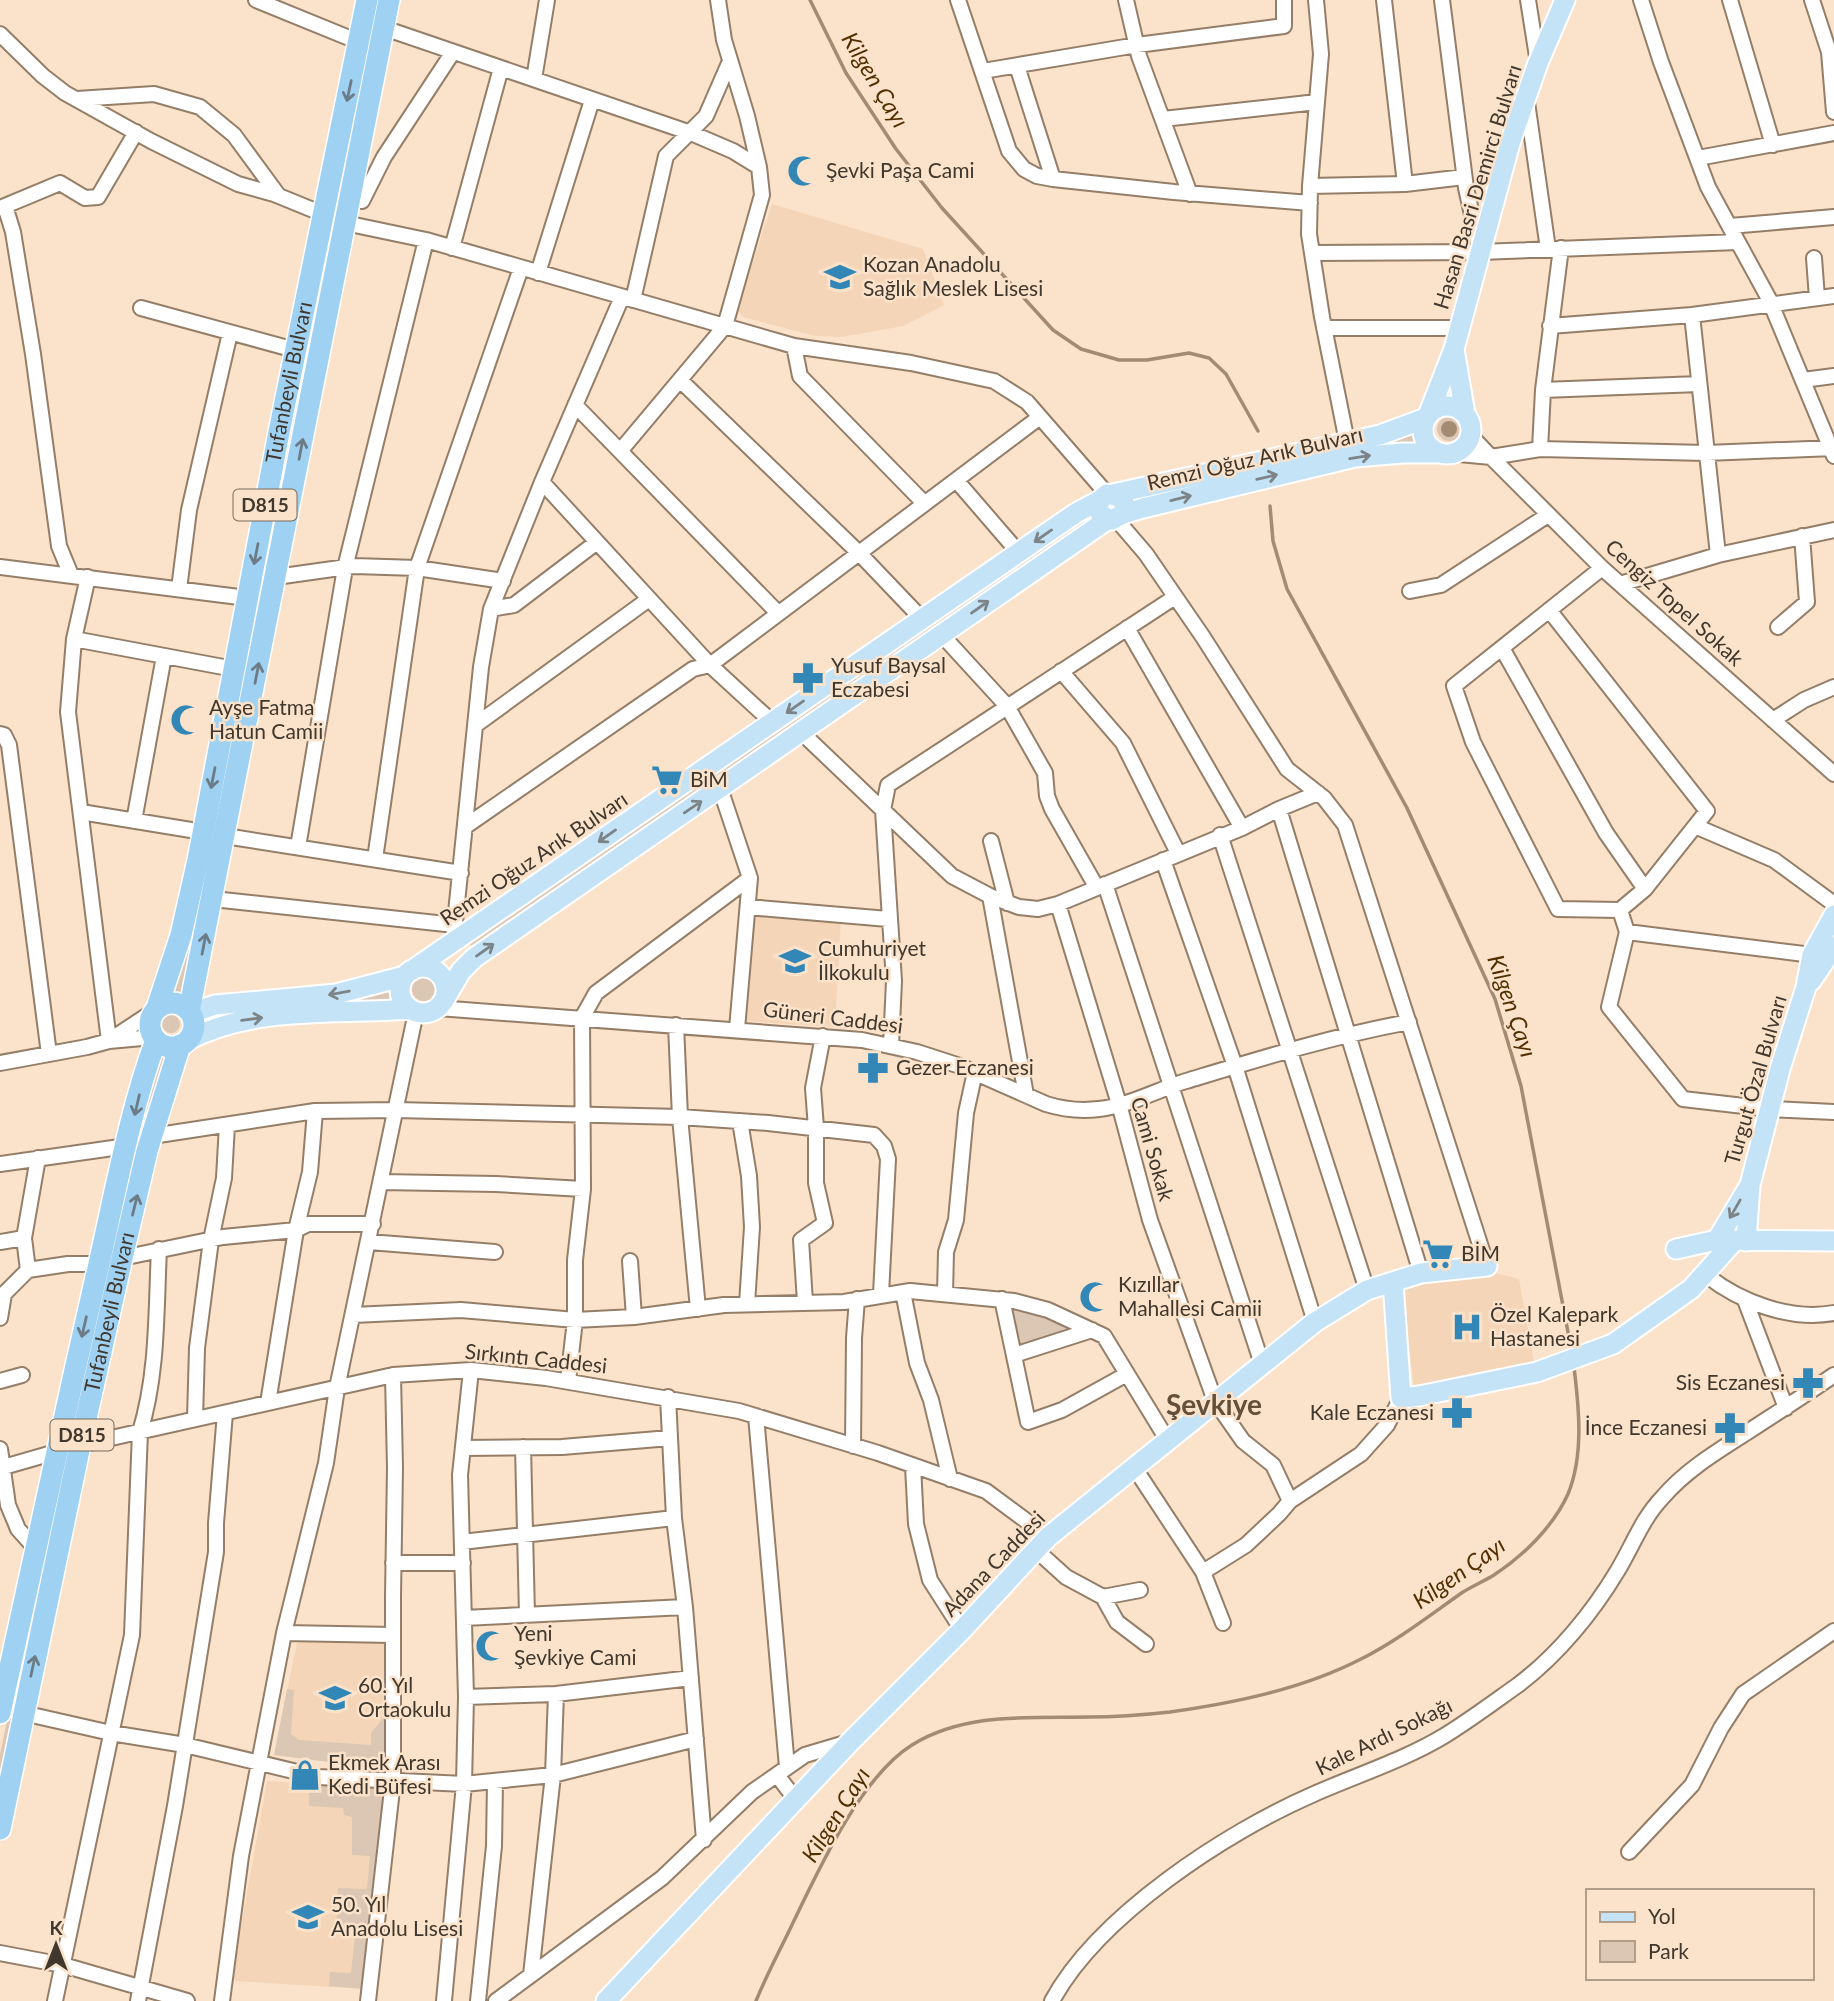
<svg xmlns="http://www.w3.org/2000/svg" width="1834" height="2001" font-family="Lato,sans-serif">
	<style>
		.built { fill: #f4d5b7 }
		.green { fill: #dbc7b4 }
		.water { fill: #a38b73 }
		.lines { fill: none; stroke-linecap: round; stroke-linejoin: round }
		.stream { stroke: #a38b73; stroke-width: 3.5 }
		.minor-casing { stroke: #947e68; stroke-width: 18 }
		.major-casing { stroke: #fff; stroke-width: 23 }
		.highway-casing { stroke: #fff; stroke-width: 24 }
		.minor { stroke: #fff; stroke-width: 14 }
		.major { stroke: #c5e3f7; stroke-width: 19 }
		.highway { stroke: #9fd1f2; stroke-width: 21 }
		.oneway { stroke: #6b7c86 }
		.oneway2 { stroke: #7c8488 }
		.labels { text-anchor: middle; stroke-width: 5; stroke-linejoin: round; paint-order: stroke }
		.shield { fill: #fbe2ca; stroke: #786a5c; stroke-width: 2 }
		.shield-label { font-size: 19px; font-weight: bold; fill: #40372d }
		.poi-label { font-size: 21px; fill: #40372d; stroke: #fbe2ca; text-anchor: start }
		.street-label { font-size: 21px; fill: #40372d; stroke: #fbe2ca }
		.water-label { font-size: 23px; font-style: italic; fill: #512f00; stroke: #fbe2ca }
		.district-label { font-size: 28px; font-weight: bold; fill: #634f3a; stroke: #fbe2ca }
	</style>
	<rect width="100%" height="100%" fill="#fbe2ca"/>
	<!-- built -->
	<path class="built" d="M772 204 923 249 944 305 903 326 842 337 815 336 743 317 737 309Z
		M755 915 841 920 835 1027 745 1021Z
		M1494 1273 1519 1279 1534 1363 1414 1386 1402 1291 1431 1279Z
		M298 1638 385 1643 384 1769 274 1755Z
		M267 1781 383 1788 365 1989 235 1981 233 1972Z"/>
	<!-- green -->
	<path class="green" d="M315 308 301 405 186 997 171 994Z
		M1437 429a12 12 0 1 1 24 0a12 12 0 1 1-24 0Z
		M1417 424 1420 443 1393 444 1348 451Z
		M1087 517 1091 522 471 946 470 942Z
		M412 989a12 12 0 1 1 24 0a12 12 0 1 1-24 0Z
		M390 989 391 1000 241 1013 196 1028 197 1013Z
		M162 1024a9 9 0 1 1 18 0a9 9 0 1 1-18 0Z
		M156 1052 168 1055 74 1430 70 1428Z
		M1007 1307H1028L1080 1330 1018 1349Z
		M59 1474 62 1475C40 1579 21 1684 0 1788V1754Z
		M287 1689 294 1690 291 1734 299 1740 371 1745V1733L385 1716 384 1769 274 1755Z
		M309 1784 383 1788 380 1855 365 1989 329 1986 330 1972 351 1973 355 1936 336 1933 338 1888 367 1889 370 1856 352 1855V1817L344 1815 343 1808 309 1806Z"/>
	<!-- water -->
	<path class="water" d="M1441 429a8 8 0 1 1 16 0a8 8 0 1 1-16 0Z"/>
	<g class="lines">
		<!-- stream -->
		<path class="stream" d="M810 0 846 73 896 149 942 208 1053 330 1081 349 1119 360H1147L1189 353 1209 358 1226 374 1258 431
			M1270 506 1273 541 1287 589 1407 808 1495 999 1521 1086 1572 1353
			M756 2001C766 1976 779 1952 791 1927 817 1873 860 1777 912 1745 965 1712 1030 1718 1089 1717 1116 1717 1143 1715 1170 1712 1234 1703 1303 1689 1361 1659 1397 1641 1430 1615 1463 1592 1473 1586 1484 1581 1494 1575 1523 1556 1553 1527 1568 1494 1584 1455 1579 1408 1574 1367"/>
		<defs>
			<path id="minor" d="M256 0 359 42
				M958 0 1009 151 1024 169 1037 176 1053 179 1174 192 1310 203
				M1126 0 1139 56 1190 194
				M1316 0 1321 54 1310 186 1309 234 1322 317 1347 442
				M1384 0 1405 184
				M1442 0 1466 188 1480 251
				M1528 0 1538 63
				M1641 0 1661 62 1708 187 1769 299 1834 456
				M1730 0 1773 145
				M1812 0 1829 52 1834 112
				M384 28 691 133 733 151 759 167
				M0 34 43 76 65 93 151 141 238 184 274 194 345 223 426 240 794 346 911 363 994 381 1027 402 1107 494
				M1017 66 1053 179
				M983 71 1137 45 1284 26V0
				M534 79 547 0
				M77 99 154 94 200 107 234 135 278 195
				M1527 102 1548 249
				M1163 119 1317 102
				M1698 158 1834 133
				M1310 186 1405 184 1464 177
				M350 196 362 201 384 157 453 52
				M5 206 13 232 33 354 59 546 71 575
				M0 208 60 183 85 198 98 197 136 132
				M1730 226 1834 217
				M452 248 501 68
				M1312 253 1480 252 1738 242
				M1814 258 1817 298
				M538 273 592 100
				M633 300 666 156 706 116 730 61
				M141 308 295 350
				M1692 315 1718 555
				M1550 326 1692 315 1834 296
				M1324 328H1459
				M794 346 800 376 924 503
				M680 380 859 553 922 619
				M1803 380 1834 376
				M1543 390 1699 384
				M575 405 778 613
				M1540 449 1543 390 1561 248
				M621 450 725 326 762 195 759 167 747 116 724 40 718 0
				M1449 453 1491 457 1471 436
				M1491 457 1602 568 1834 774
				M1491 457 1540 449 1706 453 1834 448
				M956 480 1019 553
				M542 482 710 665 772 722
				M1116 519 1146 554 1203 637 1287 769 1324 798 1345 825 1487 1266
				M0 567 247 598
				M88 577 74 639 68 712 109 1041
				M276 577 354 566 417 568 503 581
				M1620 584 1718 555 1834 530
				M179 589 189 510 230 333
				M1410 591 1441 585 1548 515
				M491 609 514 605 597 542
				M1549 610 1707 811 1645 889 1620 910 1558 909 1473 742 1454 686 1602 568
				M1778 627 1807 602 1802 536
				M1127 628 1242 828
				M941 634 1007 706 1045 773 1047 796 1052 809 1097 888
				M74 639 234 669
				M1502 648 1606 833 1645 889
				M1061 671 1123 743 1178 853
				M1773 720 1804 700 1834 687
				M477 724 649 599
				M801 732 952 876 990 896 1019 907 1038 909 1058 904 1242 828 1279 809 1318 793
				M0 734 4 735 9 745 49 1054
				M720 788 750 878 737 1029
				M1279 809 1421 1273
				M81 812 203 832
				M134 821 164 656
				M466 826 693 669 710 665 1040 417
				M1695 826 1774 860 1834 904
				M1220 835 1367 1290
				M225 836 461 873
				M991 841 1007 903
				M298 847 345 568 426 240
				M375 859 417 568 521 268
				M1163 860 1235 1066 1315 1322
				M1105 884 1262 1364
				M990 896 1026 1095
				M213 899 455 925
				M1058 904 1119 1104 1150 1220 1215 1401 1243 1441 1273 1465 1290 1501
				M748 907 888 919
				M1620 910 1627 932 1609 1007 1683 1099 1770 1109 1834 1112
				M1627 932 1812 955
				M453 942 481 667 491 609 542 482 622 297
				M438 1008 862 1040 917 1052 960 1066 1046 1104C1062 1109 1082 1111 1099 1109 1128 1106 1157 1090 1186 1081 1259 1059 1333 1036 1409 1022
				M676 1025 680 1117 698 1309
				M110 1040 154 1011
				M891 1046 894 981 883 810 888 785 1175 597
				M0 1063 87 1047 109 1041 153 1037
				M740 1121 749 1176 752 1227 747 1304
				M152 1136 315 1111 396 1110 680 1117 768 1123 874 1135 884 1146 888 1159 881 1294
				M0 1164 127 1146
				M381 1182 496 1184 583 1189
				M0 1242 24 1238
				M369 1242 495 1252
				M122 1258 223 1237 296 1230 308 1224H373
				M630 1261 634 1317
				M28 1270 68 1264H99
				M1706 1275C1740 1302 1790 1321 1834 1313
				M903 1292 917 1363 931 1400 950 1479
				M945 1294 946 1252 956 1220 966 1113 975 1072
				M1002 1299 1028 1422 1062 1410 1127 1374
				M1745 1300 1786 1408
				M805 1302 801 1240 825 1223 816 1183V1128L813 1088 823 1036
				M353 1315 461 1310 575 1320 634 1317 724 1305 844 1302 910 1291 1014 1301 1048 1310 1104 1336 1168 1441
				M0 1318 4 1294 28 1270 24 1238 38 1158
				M1014 1355 1092 1330
				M0 1381 22 1375
				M568 1381 575 1320V1260L583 1189 582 1018 596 993 750 878
				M668 1397 674 1518 685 1607 704 1840
				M268 1403 296 1230 310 1172 315 1111
				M756 1416 787 1767
				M195 1419 197 1348 211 1240 224 1178 227 1125
				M853 1446 854 1338 857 1299
				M523 1447 527 1615
				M463 1448 562 1447 670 1438
				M0 1449 8 1505 18 1529 35 1548
				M913 1466 916 1524 930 1580 962 1630
				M1134 1467 1203 1572 1223 1623
				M0 1468 80 1445 393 1375 471 1370 546 1378 739 1411 878 1453 986 1491 1048 1537
				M462 1542 674 1518
				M1035 1549 1066 1577 1103 1597 1140 1590
				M393 1563H463
				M1203 1572 1246 1545 1279 1514 1290 1501 1361 1454 1387 1425 1401 1398
				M1103 1597 1117 1622 1146 1644
				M464 1618 685 1607
				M284 1633 393 1635
				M466 1697 556 1694 691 1678
				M23 1713 111 1733 185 1745 318 1777 464 1784 553 1775 696 1739
				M777 1775 796 1800
				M1629 1852 1692 1785 1721 1728 1743 1694 1834 1631
				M0 1953 63 1965 187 2001
				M531 1975 553 1775 556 1694
				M55 2001 132 1635 140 1432C158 1373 156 1311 159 1249
				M138 2001 175 1806 216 1552V1523L225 1413
				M222 2001 241 1856 284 1633 326 1463 337 1388 416 1012
				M368 2001 393 1781V1597L395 1468 393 1375
				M444 2001 464 1784 466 1697 460 1475 471 1370
				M478 2001 494 1846 495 1781
				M496 2001 662 1878 752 1792 805 1755 849 1742
				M1052 2001C1098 1916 1226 1832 1314 1794 1357 1775 1404 1760 1444 1736 1470 1720 1494 1702 1518 1685 1558 1655 1593 1612 1618 1570 1633 1545 1642 1519 1662 1498 1685 1471 1716 1452 1746 1433 1775 1414 1805 1395 1834 1375"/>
			<path id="major" d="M1454 349 1510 143 1538 63 1565 0
				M1423 430a24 24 0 1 1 48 0a24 24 0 1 1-48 0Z
				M1429 413 1454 349 1465 414
				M1113 494 1380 435 1426 418
				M1123 514 1125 505 1120 497 1107 494C1099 499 1096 506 1101 515L1112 520 1123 514 1143 508 1355 457 1403 453H1441
				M400 990a23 23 0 1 1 46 0a23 23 0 1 1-46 0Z
				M411 971 1076 513 1100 500
				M1811 981 1834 947
				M443 1002 461 971 474 958 1107 520
				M191 1013 215 1005 336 994 405 976
				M188 1040C256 1005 335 1015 410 1009
				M1750 1185 1780 1069 1806 987 1812 955 1834 915
				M1717 1240 1750 1185 1746 1241
				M1676 1249 1717 1240 1834 1241
				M1393 1282 1401 1398 1419 1396 1537 1372 1613 1344 1691 1289 1734 1241
				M606 2001 850 1742 962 1630 1048 1537 1315 1322 1367 1290 1421 1273 1487 1266"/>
			<g id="highway">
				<circle cx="172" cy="1025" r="22"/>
				<path id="s1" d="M157 1008 181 935 198 860 279 432 367 0"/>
				<path d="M189 1011 389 0"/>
				<path d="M0 1713C31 1567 63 1422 96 1277 114 1200 129 1113 156 1040"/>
				<path id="s2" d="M0 1829 80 1445 122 1258 147 1151 180 1045"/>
			</g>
		</defs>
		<!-- minor casing -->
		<use href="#minor" class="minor-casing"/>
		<!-- major casing -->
		<use href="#major" class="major-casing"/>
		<!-- highway casing -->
		<use href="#highway" class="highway-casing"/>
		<!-- minor -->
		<use href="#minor" class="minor"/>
		<!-- major -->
		<use href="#major" class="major"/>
		<!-- highway -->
		<use href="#highway" class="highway"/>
	</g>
	<!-- one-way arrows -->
	<defs><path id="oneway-shaft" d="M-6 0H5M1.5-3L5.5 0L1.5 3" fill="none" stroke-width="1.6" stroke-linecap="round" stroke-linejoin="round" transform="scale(1.75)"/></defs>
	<g class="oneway">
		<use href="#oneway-shaft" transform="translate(349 91) rotate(102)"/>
		<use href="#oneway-shaft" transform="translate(301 449) rotate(-79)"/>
		<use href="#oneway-shaft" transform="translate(256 554) rotate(101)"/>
		<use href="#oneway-shaft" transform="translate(257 673) rotate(-79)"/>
		<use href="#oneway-shaft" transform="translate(213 778) rotate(101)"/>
		<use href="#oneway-shaft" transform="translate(204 944) rotate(-79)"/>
		<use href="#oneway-shaft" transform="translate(137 1105) rotate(103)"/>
		<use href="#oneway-shaft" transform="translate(135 1205) rotate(-76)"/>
		<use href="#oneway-shaft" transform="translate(84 1327) rotate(103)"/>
		<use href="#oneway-shaft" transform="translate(33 1666) rotate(-78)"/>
	</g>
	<g class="oneway2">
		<use href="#oneway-shaft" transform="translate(1360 457) rotate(-9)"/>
		<use href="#oneway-shaft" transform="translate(1267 477) rotate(-13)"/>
		<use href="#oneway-shaft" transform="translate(1181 498) rotate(-14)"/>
		<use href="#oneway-shaft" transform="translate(1043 536) rotate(145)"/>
		<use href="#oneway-shaft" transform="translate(980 607) rotate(-35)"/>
		<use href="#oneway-shaft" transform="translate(795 707) rotate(145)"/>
		<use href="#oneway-shaft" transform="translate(693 807) rotate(-34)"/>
		<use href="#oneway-shaft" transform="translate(607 836) rotate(145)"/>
		<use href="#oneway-shaft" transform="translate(485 950) rotate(-35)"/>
		<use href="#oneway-shaft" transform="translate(339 993) rotate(170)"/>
		<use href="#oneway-shaft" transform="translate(252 1019) rotate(-7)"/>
		<use href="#oneway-shaft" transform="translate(1735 1209) rotate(120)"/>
	</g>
	<!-- icons -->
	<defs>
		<symbol id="mosque-bare" viewBox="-9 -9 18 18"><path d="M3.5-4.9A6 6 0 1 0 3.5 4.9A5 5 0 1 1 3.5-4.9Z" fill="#3387b7" stroke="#fbe2ca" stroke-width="2.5" paint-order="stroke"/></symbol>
		<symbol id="school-bare" viewBox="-9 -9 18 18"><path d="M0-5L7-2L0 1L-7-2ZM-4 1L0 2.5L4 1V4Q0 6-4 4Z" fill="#3387b7" stroke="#fbe2ca" stroke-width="2.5" paint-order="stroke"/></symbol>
		<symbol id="pharmacy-bare" viewBox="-9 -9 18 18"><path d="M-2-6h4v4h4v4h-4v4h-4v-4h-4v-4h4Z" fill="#3387b7" stroke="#fbe2ca" stroke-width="2.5" paint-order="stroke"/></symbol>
		<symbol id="supermarket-bare" viewBox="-9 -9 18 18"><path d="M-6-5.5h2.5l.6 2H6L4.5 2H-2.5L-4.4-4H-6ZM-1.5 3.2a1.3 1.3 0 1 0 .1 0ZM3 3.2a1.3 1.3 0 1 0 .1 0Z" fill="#3387b7" stroke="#fbe2ca" stroke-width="2.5" paint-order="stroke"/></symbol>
		<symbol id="hospital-bare" viewBox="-9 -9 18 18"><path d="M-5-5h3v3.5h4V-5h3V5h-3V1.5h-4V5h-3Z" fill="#3387b7" stroke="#fbe2ca" stroke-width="2.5" paint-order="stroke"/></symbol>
		<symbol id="shop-bare" viewBox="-9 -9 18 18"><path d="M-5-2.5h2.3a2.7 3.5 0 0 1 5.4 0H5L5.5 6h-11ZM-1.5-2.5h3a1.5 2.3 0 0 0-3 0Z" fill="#3387b7" stroke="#fbe2ca" stroke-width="2.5" paint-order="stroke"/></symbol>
	</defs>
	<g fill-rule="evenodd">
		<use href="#mosque-bare" x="781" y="149" width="44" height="44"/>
		<use href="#school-bare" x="818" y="255" width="44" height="44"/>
		<use href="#pharmacy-bare" x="786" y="656" width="44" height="44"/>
		<use href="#mosque-bare" x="164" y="698" width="44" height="44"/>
		<use href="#supermarket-bare" x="645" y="758" width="44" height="44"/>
		<use href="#school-bare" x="773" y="939" width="44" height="44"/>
		<use href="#pharmacy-bare" x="851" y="1046" width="44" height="44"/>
		<use href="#supermarket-bare" x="1416" y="1232" width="44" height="44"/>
		<use href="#mosque-bare" x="1073" y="1275" width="44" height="44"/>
		<use href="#hospital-bare" x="1445" y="1305" width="44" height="44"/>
		<use href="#pharmacy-bare" x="1786" y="1361" width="44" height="44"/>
		<use href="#pharmacy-bare" x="1435" y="1391" width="44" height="44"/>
		<use href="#pharmacy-bare" x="1708" y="1406" width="44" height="44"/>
		<use href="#mosque-bare" x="469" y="1624" width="44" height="44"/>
		<use href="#school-bare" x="313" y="1676" width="44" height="44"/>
		<use href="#shop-bare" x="283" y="1753" width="44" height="44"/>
		<use href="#school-bare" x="286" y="1895" width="44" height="44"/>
	</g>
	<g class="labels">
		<!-- shield labels -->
		<g class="shield">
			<rect x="233.5" y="489.5" width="63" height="31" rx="5"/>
			<rect x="50.5" y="1419.5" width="63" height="31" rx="5"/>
		</g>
		<g class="shield-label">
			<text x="265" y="512">D815</text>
			<text x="82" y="1442">D815</text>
		</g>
		<!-- poi labels -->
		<g class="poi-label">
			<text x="826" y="178">Şevki Paşa Cami</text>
			<text x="863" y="272">Kozan Anadolu<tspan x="863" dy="24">Sağlık Meslek Lisesi</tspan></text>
			<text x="831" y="673">Yusuf Baysal<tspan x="831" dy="24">Eczabesi</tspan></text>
			<text x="209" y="715">Ayşe Fatma<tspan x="209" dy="24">Hatun Camii</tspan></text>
			<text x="690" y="787">BiM</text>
			<text x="818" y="956">Cumhuriyet<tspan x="818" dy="24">İlkokulu</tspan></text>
			<text x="896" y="1075">Gezer Eczanesi</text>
			<text x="1461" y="1261">BİM</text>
			<text x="1118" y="1292">Kızıllar<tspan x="1118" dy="24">Mahallesi Camii</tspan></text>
			<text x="1490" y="1322">Özel Kalepark<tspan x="1490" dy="24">Hastanesi</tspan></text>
			<text x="1785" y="1390" text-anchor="end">Sis Eczanesi</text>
			<text x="1434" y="1420" text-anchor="end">Kale Eczanesi</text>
			<text x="1707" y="1435" text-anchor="end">İnce Eczanesi</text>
			<text x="514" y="1641">Yeni<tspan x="514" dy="24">Şevkiye Cami</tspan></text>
			<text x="358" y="1693">60. Yıl<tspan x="358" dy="24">Ortaokulu</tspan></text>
			<text x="328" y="1770">Ekmek Arası<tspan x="328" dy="24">Kedi Büfesi</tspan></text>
			<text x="331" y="1912">50. Yıl<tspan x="331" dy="24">Anadolu Lisesi</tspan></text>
		</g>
		<!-- street labels -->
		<g class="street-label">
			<text transform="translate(1478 187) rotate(-73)" y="7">Hasan Basri Demirci Bulvarı</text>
			<text dy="7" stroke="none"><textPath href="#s1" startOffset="640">Tufanbeyli Bulvarı</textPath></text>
			<text transform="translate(1255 459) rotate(-13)" y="7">Remzi Oğuz Arık Bulvarı</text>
			<text transform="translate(1674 603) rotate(42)" y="7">Cengiz Topel Sokak</text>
			<text transform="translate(534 859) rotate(-34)" y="7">Remzi Oğuz Arık Bulvarı</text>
			<text transform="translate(833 1018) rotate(7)" y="7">Güneri Caddesi</text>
			<text transform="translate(1756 1080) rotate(-74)" y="7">Turgut Özal Bulvarı</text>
			<text transform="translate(1152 1149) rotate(74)" y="7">Cami Sokak</text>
			<text dy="7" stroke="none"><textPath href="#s2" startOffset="528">Tufanbeyli Bulvarı</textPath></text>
			<text transform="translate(536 1359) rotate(6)" y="7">Sırkıntı Caddesi</text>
			<text transform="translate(994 1564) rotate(-46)" y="7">Adana Caddesi</text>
			<text transform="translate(1384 1737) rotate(-26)" y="7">Kale Ardı Sokağı</text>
		</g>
		<!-- water labels -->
		<g class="water-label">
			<text transform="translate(875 80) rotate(59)" y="8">Kilgen Çayı</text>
			<text transform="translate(1512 1006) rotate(71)" y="8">Kilgen Çayı</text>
			<text transform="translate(1459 1573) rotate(-35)" y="8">Kilgen Çayı</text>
			<text transform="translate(836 1815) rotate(-58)" y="8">Kilgen Çayı</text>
		</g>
		<!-- district labels -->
		<g class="district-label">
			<text x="1214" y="1415">Şevkiye</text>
		</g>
	</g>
	<!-- legend -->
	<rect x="1586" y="1889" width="228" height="91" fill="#fbe2ca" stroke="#b09e8b" stroke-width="2"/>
	<rect x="1600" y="1912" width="35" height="10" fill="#c5e3f7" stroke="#b09e8b" stroke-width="2"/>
	<text x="1648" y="1924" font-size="21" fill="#40372d">Yol</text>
	<rect x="1600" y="1941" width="35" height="21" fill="#dbc7b4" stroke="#b09e8b" stroke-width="2"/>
	<text x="1648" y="1959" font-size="21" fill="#40372d">Park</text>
	<!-- north arrow -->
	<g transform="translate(56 1945)" stroke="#fbe2ca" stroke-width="5" paint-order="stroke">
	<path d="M0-5L12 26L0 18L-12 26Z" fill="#40372d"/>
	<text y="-10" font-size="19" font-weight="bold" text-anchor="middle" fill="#40372d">K</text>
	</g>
</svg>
